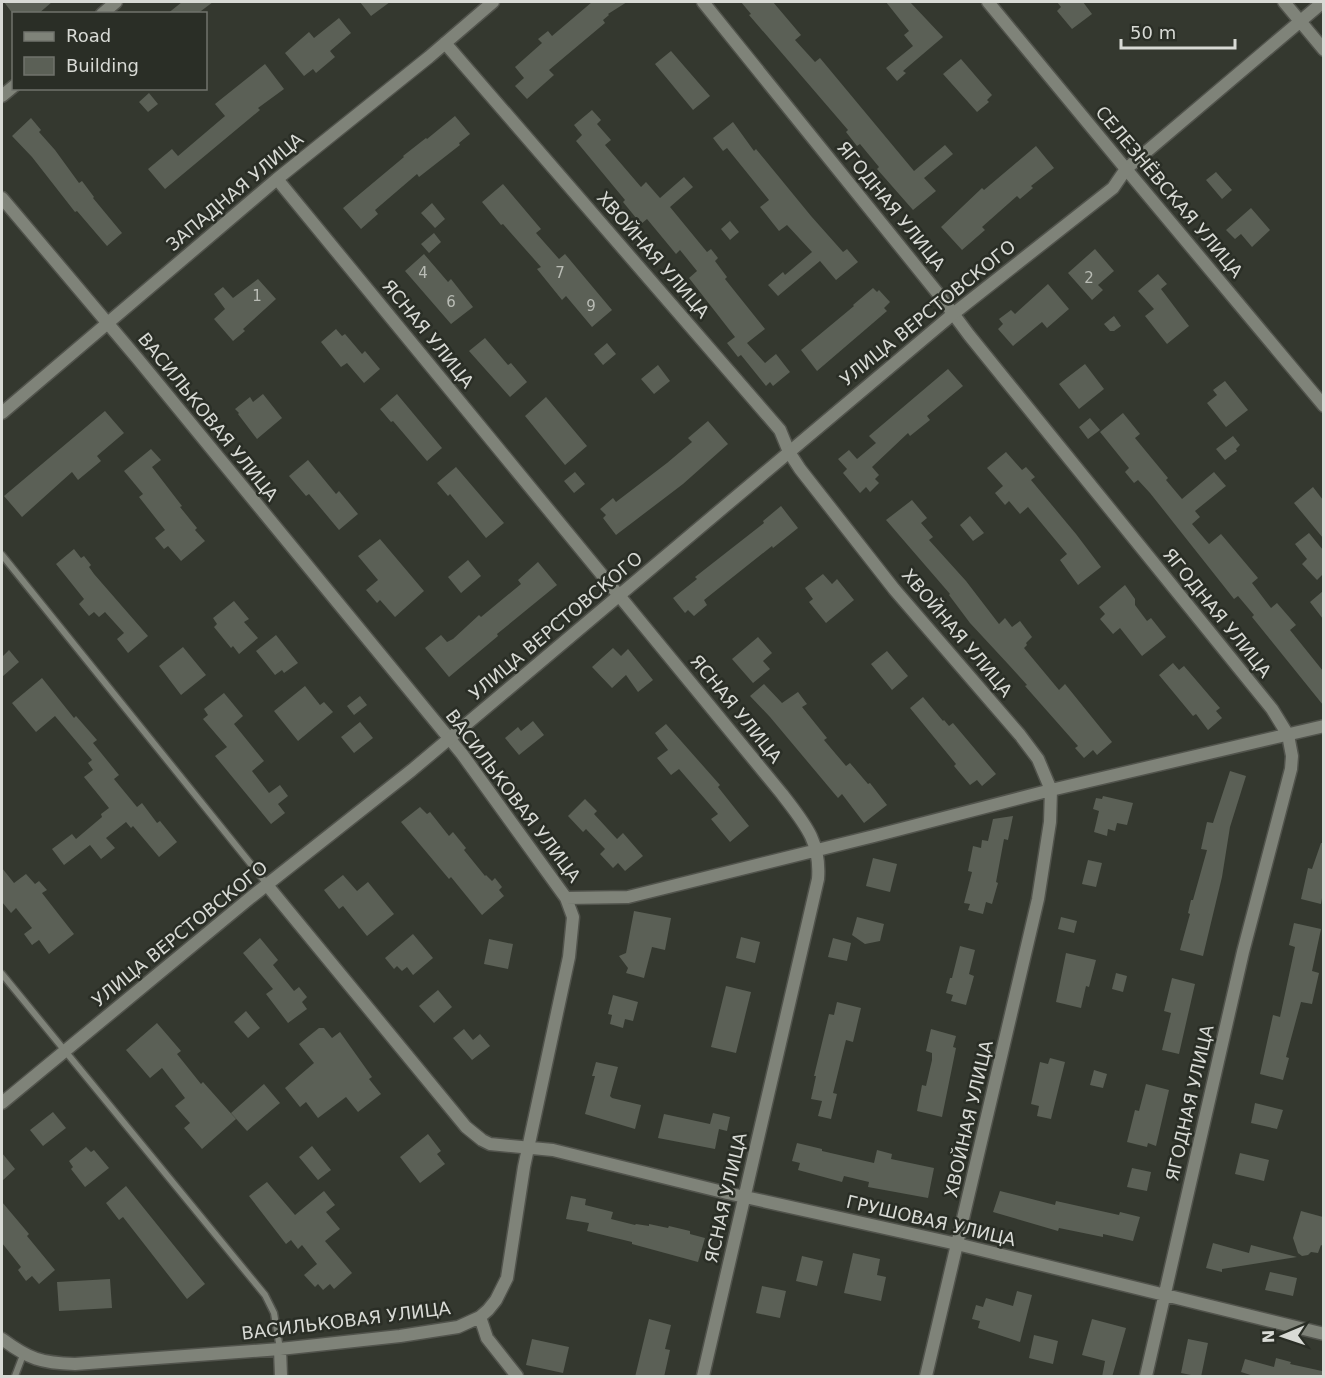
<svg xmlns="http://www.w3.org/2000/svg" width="1325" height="1378" font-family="'DejaVu Sans',sans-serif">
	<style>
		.building { fill: #5b6056 }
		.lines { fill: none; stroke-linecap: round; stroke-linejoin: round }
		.service-casing { stroke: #51534c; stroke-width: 9 }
		.minor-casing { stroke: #51534c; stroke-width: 15 }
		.tertiary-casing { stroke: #51534c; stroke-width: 15 }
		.service { stroke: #7f8379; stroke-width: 6 }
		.minor { stroke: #7f8379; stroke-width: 12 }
		.tertiary { stroke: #7f8379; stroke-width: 12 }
		.labels { text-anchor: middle; stroke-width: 5; stroke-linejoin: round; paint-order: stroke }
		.number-label { font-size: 15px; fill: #b9bcb5 }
		.street-label { font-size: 18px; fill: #d8dad5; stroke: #2a2e26 }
	</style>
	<rect width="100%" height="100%" fill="#34382f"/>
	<!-- building -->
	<path class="building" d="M4 2H52L38 14H13Z
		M182 2H213L197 14H167Z
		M360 2H390L371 16Z
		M592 2H627L608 14 609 15 603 20 605 23 549 70 554 75 527 99 515 86 524 78 515 67 542 43 538 39 548 31 552 36Z
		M741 2H773L801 35 795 40 815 62 820 58 914 171 945 145 953 154 924 178 936 191 913 210 877 169 879 167 860 144 857 146 846 132 848 130 749 15 751 14Z
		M886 2H910L943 37 903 71 906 73 897 81 886 68 913 46 904 35 909 31Z
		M1057 2H1083L1092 14 1072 29 1057 11 1061 7Z
		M339 18 351 33 330 51 335 57 316 73 313 69 304 76 285 53 309 32 314 38Z
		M671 51 710 96 693 110 655 64Z
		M961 59 992 95 987 100 989 102 977 112 943 74Z
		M265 64 284 89 258 108 260 110 165 189 148 169 172 149 178 156 225 116 215 104Z
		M149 93 158 104 148 112 139 102Z
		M592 110 601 120 597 124 611 140 605 145 641 187 646 182 660 198 684 177 693 187 670 207 707 252 711 249 718 258 715 261 727 277 725 279 765 329 747 343 765 363 776 354 790 372 773 386 770 382 766 386 741 355 738 357 727 343 735 337 689 278 697 271 680 250 676 254 647 219 641 224 623 202 625 200 576 141 582 135 574 125Z
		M455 116 470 134 459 143 460 145 419 177 417 174 375 210 378 214 361 229 343 208 404 157 403 156 426 138 427 139Z
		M31 118 41 130 39 132 55 150 79 183 82 181 94 197 93 198 122 233 107 246 77 211 75 212 32 157 12 136Z
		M733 122 754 151 756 149 811 216 843 252 847 249 858 262 836 280 820 261 778 296 768 285 783 272 785 275 812 252 787 225 779 231 760 207 769 200 727 148 723 151 713 138Z
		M1036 146 1054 168 1031 186 1033 188 1020 199 1017 196 982 227 985 230 962 250 941 227 982 188 984 190Z
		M1216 172 1232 190 1222 199 1206 180Z
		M503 184 541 229 536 233 559 259 565 254 612 310 592 327 566 296 562 300 537 269 541 267 503 224 501 225 482 202Z
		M432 203 445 219 435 228 421 213Z
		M1251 208 1270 230 1252 247 1241 234 1235 239 1226 230Z
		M730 221 739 232 730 240 721 229Z
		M434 233 441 242 429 253 421 244Z
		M1095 249 1114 271 1098 285 1103 290 1092 300 1068 273Z
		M424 254 448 282 451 279 473 307 451 324 405 271Z
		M1158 274 1167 284 1161 289 1189 326 1167 344 1145 316 1154 309 1138 291Z
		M258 279 276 299 243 329 245 331 233 341 214 319 225 309 214 294 223 287 233 298Z
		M1048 284 1069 309 1047 328 1042 322 1013 346 998 329 1003 324 999 319 1011 310 1015 314Z
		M873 288 877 292 879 290 890 302 884 308 887 311 817 371 801 350 854 306 853 305Z
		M1114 316 1121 326 1114 331H1110L1104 324Z
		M336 329 342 336 345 334 362 354 365 351 380 369 364 383 347 363 341 367 321 342Z
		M485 338 508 365 511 363 527 382 510 397 469 351Z
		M607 343 616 354 603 365 594 354Z
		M1085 364 1104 389 1079 409 1059 384Z
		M658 365 670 381 654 394 641 379Z
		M948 369 963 386 927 416 930 420 910 436 908 433 872 467 879 475 875 479 879 483 870 492 866 487 860 493 843 473 847 469 838 459 849 450 857 459 876 443 869 436Z
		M1225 381 1248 410 1226 427 1207 403 1217 395 1213 390Z
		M263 394 282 418 257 439 238 414 239 413 235 409 250 397 253 402Z
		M397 394 442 448 427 461 393 421 391 422 380 409Z
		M546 397 587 446 565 465 525 416Z
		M105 411 124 433 97 456 101 461 78 480 72 472 22 517 4 496Z
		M1123 413 1140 434 1135 438 1168 478 1166 480 1182 499 1214 472 1226 486 1195 511 1200 517 1192 524 1209 544 1221 534 1258 578 1252 583 1271 608 1277 603 1296 625 1290 630 1323 671V705L1252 617 1254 615 1238 596 1234 599 1150 493 1138 480 1134 483 1125 472 1129 468 1100 432Z
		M1090 418 1100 430 1088 439 1079 427Z
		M708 421 728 444 683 484 616 535 603 518 606 515 600 509 613 498 616 502 667 463 692 442 688 438Z
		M1233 436 1240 445 1236 449 1237 451 1225 460 1216 449Z
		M151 449 161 460 152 467 182 506 180 507 197 528 195 530 205 541 181 561 168 546 164 549 155 538 165 530 139 497 143 494 124 471Z
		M1006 452 1022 470 1026 467 1035 477 1031 480 1076 534 1101 567 1078 585 1060 560 1067 554 1028 507 1020 514 1009 501 1005 505 995 493 1003 486 987 468Z
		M308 460 336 494 339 491 358 514 339 530 309 494 306 496 289 476Z
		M456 467 504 523 486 538 450 494 448 496 437 483Z
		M575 472 585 484 574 493 564 481Z
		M1313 487 1323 500V538L1294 503Z
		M912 500 927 518 921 523 933 537 929 540 966 581 999 624 1005 618 1012 627 1020 621 1032 637 1026 643 1027 645 1024 648 1059 690 1065 684 1112 742 1097 755 1093 750 1084 758 1075 748 1078 746 1025 686 1027 685 1008 664 970 623 949 595 950 594 886 520Z
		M781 506 798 528 773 548 772 546 704 600 707 605 694 616 688 610 685 613 673 598 697 579 695 577 764 523 763 521Z
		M970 516 984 533 973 541 960 525Z
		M1309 533 1323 550V574L1317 580 1302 564 1307 559 1295 544Z
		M380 539 424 591 395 617 380 600 377 603 366 590 378 580 358 556Z
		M74 549 81 558 84 556 91 565 89 567 94 574 148 636 128 653 117 639 124 633 105 612 99 617 94 612 89 616 79 604 84 599 56 564Z
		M468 560 481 576 461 593 448 577Z
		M538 562 557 585 497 634 498 636 449 677 425 648 441 635 447 642 453 639 479 615 481 617 521 584 518 580Z
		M823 574 832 584 837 579 854 600 826 623 809 602 813 599 805 588Z
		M1125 585 1135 599V605L1147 621 1151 618 1166 637 1142 656 1120 628 1113 634 1100 619 1105 614 1099 607Z
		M1323 591V619L1310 602Z
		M234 601 249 619 244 622 258 638 239 654 233 646 231 648 214 627 217 624 213 618Z
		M276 635 298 663 284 673 282 670 275 675 256 651Z
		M758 637 772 653 763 661 770 669 753 683 732 659Z
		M183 647 206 675 181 695 159 666Z
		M613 648 621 656 628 649 653 680 638 692 626 675 612 688 592 667Z
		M9 650 19 662 2 677V657Z
		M887 651 908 676 892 690 871 664Z
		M1173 663 1179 670 1184 666 1220 708 1216 711 1222 718 1208 730 1196 714 1193 716 1159 675Z
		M42 678 74 718 76 716 97 740 93 743 119 775 114 779 137 807 142 803 157 823 160 821 177 842 159 857 133 826 131 828 126 822 106 838 115 848 101 859 90 845 64 865 52 849 72 834 76 839 102 817 101 814 109 808 84 777 93 770 88 763 92 760 55 716 36 732 12 703Z
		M764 684 782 703 798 692 807 704 802 707 827 738 824 740 846 766 850 763 868 784 870 783 887 805 864 823 842 794 838 798 770 717 750 696Z
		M305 686 320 705 324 702 333 712 298 741 274 711Z
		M224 693 243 716 234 724 264 761 252 771 269 793 280 785 288 796 278 804 285 813 271 824 215 756 227 747 203 719 208 715 204 709Z
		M360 696 367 705 354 715 347 706Z
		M923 697 943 721 944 720 949 726 953 723 996 774 982 786 977 780 970 785 954 766 956 764 910 708Z
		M533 721 544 735 519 755 505 738 518 727 521 731Z
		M360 722 373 738 354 753 341 737Z
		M666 724 720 785 718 787 749 826 730 842 711 819 718 814 679 769 671 775 657 758 668 750 655 733Z
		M1230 771 1246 776 1230 827 1222 877 1203 956 1180 950 1190 914 1188 913 1191 900H1193L1207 850 1201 849 1207 822 1213 823Z
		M1103 796 1133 803 1127 825 1117 823 1115 831 1108 829 1107 836 1094 832 1099 811 1093 809 1096 798 1102 799Z
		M585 799 597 811 594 814 617 839 623 833 643 856 625 871 618 863 613 868 600 854 605 849 586 829 583 832 568 816Z
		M420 807 427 814 430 812 449 836 453 832 466 848 464 850 485 876 486 875 492 881 495 878 502 887 499 890 504 896 482 915 451 877 449 879 401 822Z
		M1013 816 1008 840 1004 839 996 882 998 883 992 904 986 902 983 914 968 910 970 904 964 903 972 872 968 871 973 846 981 848 982 840 988 841 993 819Z
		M1321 843H1323V892L1321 904 1301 899 1308 868 1312 869Z
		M873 858 897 864 890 892 866 886Z
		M1088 860 1102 863 1096 887 1082 884Z
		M2 868 14 883 26 874 35 884 39 881 47 890 42 893 74 934 49 954 39 940 32 945 24 934 32 928 16 908 11 913 2 902Z
		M343 875 357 891 368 882 394 914 367 936 343 906 339 909 324 890Z
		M634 911 671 918 665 950 652 947 644 978 626 973 628 968 619 956 626 953Z
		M857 917 884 924 880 941 865 944 852 935Z
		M1061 917 1077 921 1074 933 1058 929Z
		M1294 923 1321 929 1312 971 1319 973 1312 1004 1301 1002 1286 1057 1289 1058 1283 1080 1260 1074 1273 1015 1280 1017 1295 947 1289 945Z
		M413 934 433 958 413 975 407 967 402 971 397 966 394 969 385 958Z
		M741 937 760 942 755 963 736 958Z
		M260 938 278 960 273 965 294 991 299 987 307 997 302 1002 307 1009 288 1023 266 994 273 989 243 953Z
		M833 938 851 943 847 961 828 957Z
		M489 939 513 944 508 969 484 964Z
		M960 946 975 950 969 974 974 976 966 1005 951 1001 953 995 946 993 950 978H952Z
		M1066 953 1096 960 1089 987 1086 986 1081 1008 1056 1002Z
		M1116 973 1127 976 1123 992 1112 989Z
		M1172 978 1195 984 1179 1054 1162 1050 1171 1013 1164 1011Z
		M726 986 751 992 736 1053 711 1047Z
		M438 990 452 1007 434 1023 419 1006Z
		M613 995 638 1002 633 1021 625 1019 623 1028 610 1024 612 1015 608 1014Z
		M837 1002 861 1008 853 1042 846 1040 833 1093 837 1094 831 1119 818 1116 822 1101 811 1099 816 1076H814L829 1014 834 1015Z
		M246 1011 260 1028 248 1038 234 1022Z
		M157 1023 181 1051 177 1054 201 1084 203 1082 236 1119 202 1149 184 1128 190 1123 175 1106 185 1098 162 1068 150 1078 126 1050Z
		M319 1028H324L332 1038 340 1032 372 1077 369 1079 381 1094 358 1112 346 1097 318 1118 306 1102 300 1107 285 1088 314 1063 299 1044Z
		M464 1029 473 1040 480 1034 490 1046 472 1060 453 1038Z
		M931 1029 956 1036 953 1047 956 1048 942 1117 917 1111 922 1085 926 1086 932 1060V1053L926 1051Z
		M1050 1058 1065 1062 1051 1119 1037 1116 1039 1106 1031 1104 1040 1062 1048 1064Z
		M596 1062 618 1067 610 1096 612 1098 641 1105 635 1129 585 1114 595 1076H592Z
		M1094 1070 1107 1074 1103 1088 1090 1085Z
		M264 1084 280 1103 247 1131 231 1113Z
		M1146 1084 1169 1090 1156 1146 1148 1143 1147 1147 1127 1142 1135 1110 1139 1111Z
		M1255 1103 1283 1110 1277 1129 1251 1123Z
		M53 1112 66 1128 43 1146 30 1130Z
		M713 1113 730 1117 727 1131 719 1129 715 1149 658 1138 664 1114 710 1124Z
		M428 1134 441 1151 437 1154 445 1164 420 1183 400 1157Z
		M797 1143 822 1149V1151L874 1163 877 1150 892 1154 891 1159 934 1168 928 1198 868 1187 869 1182 844 1176 842 1182 798 1170 800 1163 792 1161Z
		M312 1146 331 1170 318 1180 299 1157Z
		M86 1147 91 1152 94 1150 109 1168 85 1187 71 1169 73 1167 69 1161Z
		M2 1153 15 1169 2 1181Z
		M1240 1153 1269 1160 1264 1181 1235 1174Z
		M1132 1168 1151 1172 1147 1191 1127 1187Z
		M267 1182 295 1215 324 1191 335 1205 326 1212 340 1229 325 1241 352 1273 334 1289 330 1284 323 1290 318 1284 315 1287 304 1275 317 1264 302 1245 298 1249 291 1240 286 1244 249 1196Z
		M126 1186 205 1284 187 1299 123 1217 119 1220 106 1203Z
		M1000 1191 1055 1205 1056 1201 1119 1215 1120 1212 1140 1217 1133 1241 1103 1234V1237L1059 1228 1058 1231 993 1212Z
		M571 1196 586 1199 585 1205 613 1212 611 1219 635 1225 636 1224 649 1226V1224L668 1228 669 1226 690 1231V1234L705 1238 698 1262 632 1244V1242L587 1231 589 1223 566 1219Z
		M2 1202 29 1234 27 1236 55 1270 39 1284 32 1276 26 1281 18 1270 21 1267 2 1243Z
		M1301 1211 1323 1217V1246L1321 1245 1318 1253 1311 1252 1308 1255 1302 1256 1298 1253 1293 1238Z
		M1213 1243 1249 1253 1251 1245 1297 1257 1222 1269V1272L1206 1268Z
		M853 1253 880 1259 877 1275 886 1277 881 1301 844 1293Z
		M802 1256 823 1261 817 1286 796 1281Z
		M1270 1272 1297 1278 1293 1296 1265 1290Z
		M110 1279 112 1308 59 1311 57 1282Z
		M762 1286 786 1291 780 1318 756 1313Z
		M1017 1291 1032 1295 1020 1342 978 1328 980 1321 972 1319 976 1305 983 1307 986 1298 1013 1306Z
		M649 1319 671 1325 665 1349 670 1350 664 1377H635Z
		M1092 1319 1126 1328 1112 1377H1102L1105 1361 1082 1355Z
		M1034 1335 1058 1341 1053 1364 1029 1358Z
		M532 1339 569 1347 563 1373 526 1365Z
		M1188 1339 1208 1343 1201 1377 1181 1373Z
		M1276 1358 1291 1362 1290 1364 1322 1371V1377H1257L1241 1372 1245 1359 1274 1367Z"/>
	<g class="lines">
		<defs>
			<path id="service" d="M2 555 267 884
				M2 974 265 1295 274 1313 280 1349
				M15 1376 23 1355"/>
			<path id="minor" d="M703 2 940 296 969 335 1272 709 1288 735 1292 756 1291 769 1243 952 1146 1376
				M1284 2 1324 50
				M1323 2 1126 169 1324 406
				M102 14 116 2
				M445 43 780 430 789 452 800 469 894 589 1020 735 1038 759 1051 790 1050 822 1038 899 926 1376
				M2 96 14 86
				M277 179 782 794C804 823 821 841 818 879L703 1376
				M2 198 137 358 462 754 566 898 573 917 569 957 524 1167 507 1278 496 1300 488 1310 480 1317 458 1327 400 1336 280 1349 75 1364C41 1363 29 1359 2 1339
				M2 413 277 179 429 57 493 2
				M267 885 466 1127 482 1140 490 1144 553 1150 727 1193 957 1244 1324 1334
				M566 898 628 897 874 836 1051 790 1324 726
				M480 1317 487 1338 517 1376
				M280 1349 281 1376"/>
			<path id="tertiary" d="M2 1103 250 898 412 770 953 314 1113 188 1126 169 988 2"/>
		</defs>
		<!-- service casing -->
		<use href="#service" class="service-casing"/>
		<!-- minor casing -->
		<use href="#minor" class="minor-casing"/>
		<!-- tertiary casing -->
		<use href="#tertiary" class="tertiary-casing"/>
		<!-- service -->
		<use href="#service" class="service"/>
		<!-- minor -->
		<use href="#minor" class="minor"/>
		<!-- tertiary -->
		<use href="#tertiary" class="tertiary"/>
	</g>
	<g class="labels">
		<!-- number labels -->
		<g class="number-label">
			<text x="423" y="278">4</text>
			<text x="560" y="278">7</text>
			<text x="1089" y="283">2</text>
			<text x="257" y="301">1</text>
			<text x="451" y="307">6</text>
			<text x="591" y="311">9</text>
		</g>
		<!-- street labels -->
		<g class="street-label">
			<text transform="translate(235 192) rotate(-40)" y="6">ЗАПАДНАЯ УЛИЦА</text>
			<text transform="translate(1169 192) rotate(50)" y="6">СЕЛЕЗНЁВСКАЯ УЛИЦА</text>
			<text transform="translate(891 206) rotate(51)" y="6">ЯГОДНАЯ УЛИЦА</text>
			<text transform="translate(653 255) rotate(49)" y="6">ХВОЙНАЯ УЛИЦА</text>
			<text transform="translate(928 313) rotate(-39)" y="6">УЛИЦА ВЕРСТОВСКОГО</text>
			<text transform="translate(428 334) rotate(51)" y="6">ЯСНАЯ УЛИЦА</text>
			<text transform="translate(208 417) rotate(51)" y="6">ВАСИЛЬКОВАЯ УЛИЦА</text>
			<text transform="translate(1217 613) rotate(51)" y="6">ЯГОДНАЯ УЛИЦА</text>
			<text transform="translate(556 626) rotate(-40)" y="6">УЛИЦА ВЕРСТОВСКОГО</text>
			<text transform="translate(957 633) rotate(50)" y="6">ХВОЙНАЯ УЛИЦА</text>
			<text transform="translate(736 709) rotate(51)" y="6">ЯСНАЯ УЛИЦА</text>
			<text transform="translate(513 796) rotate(53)" y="6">ВАСИЛЬКОВАЯ УЛИЦА</text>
			<text transform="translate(180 934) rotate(-39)" y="6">УЛИЦА ВЕРСТОВСКОГО</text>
			<text transform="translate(1190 1103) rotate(-77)" y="6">ЯГОДНАЯ УЛИЦА</text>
			<text transform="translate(969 1119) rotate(-77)" y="6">ХВОЙНАЯ УЛИЦА</text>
			<text transform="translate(726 1198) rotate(-77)" y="6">ЯСНАЯ УЛИЦА</text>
			<text transform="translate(931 1221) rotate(13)" y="6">ГРУШОВАЯ УЛИЦА</text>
			<text transform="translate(346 1321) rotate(-7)" y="6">ВАСИЛЬКОВАЯ УЛИЦА</text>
		</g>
	</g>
	<!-- border -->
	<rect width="1325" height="1378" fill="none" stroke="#d8dad5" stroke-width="6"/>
	<!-- legend -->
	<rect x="12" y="12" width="195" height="78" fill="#2a2e26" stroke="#70736c" stroke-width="1.5"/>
	<rect x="24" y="32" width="30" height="9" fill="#7f8379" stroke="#70736c" stroke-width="1.5"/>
	<text x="66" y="42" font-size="18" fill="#d8dad5">Road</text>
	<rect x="24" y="57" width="30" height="18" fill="#5b6056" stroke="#70736c" stroke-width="1.5"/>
	<text x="66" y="72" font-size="18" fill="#d8dad5">Building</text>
	<!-- north arrow -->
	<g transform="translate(1283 1336) rotate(268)" stroke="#2a2e26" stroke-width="4.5" paint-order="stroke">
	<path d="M0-4.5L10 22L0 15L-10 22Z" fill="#d8dad5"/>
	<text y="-9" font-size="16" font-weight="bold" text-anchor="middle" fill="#d8dad5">N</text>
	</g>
	<!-- scale -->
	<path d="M1121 39v9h114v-9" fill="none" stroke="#d8dad5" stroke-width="3"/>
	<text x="1130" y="39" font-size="18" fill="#d8dad5" stroke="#2a2e26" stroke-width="4.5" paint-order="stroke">50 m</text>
</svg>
